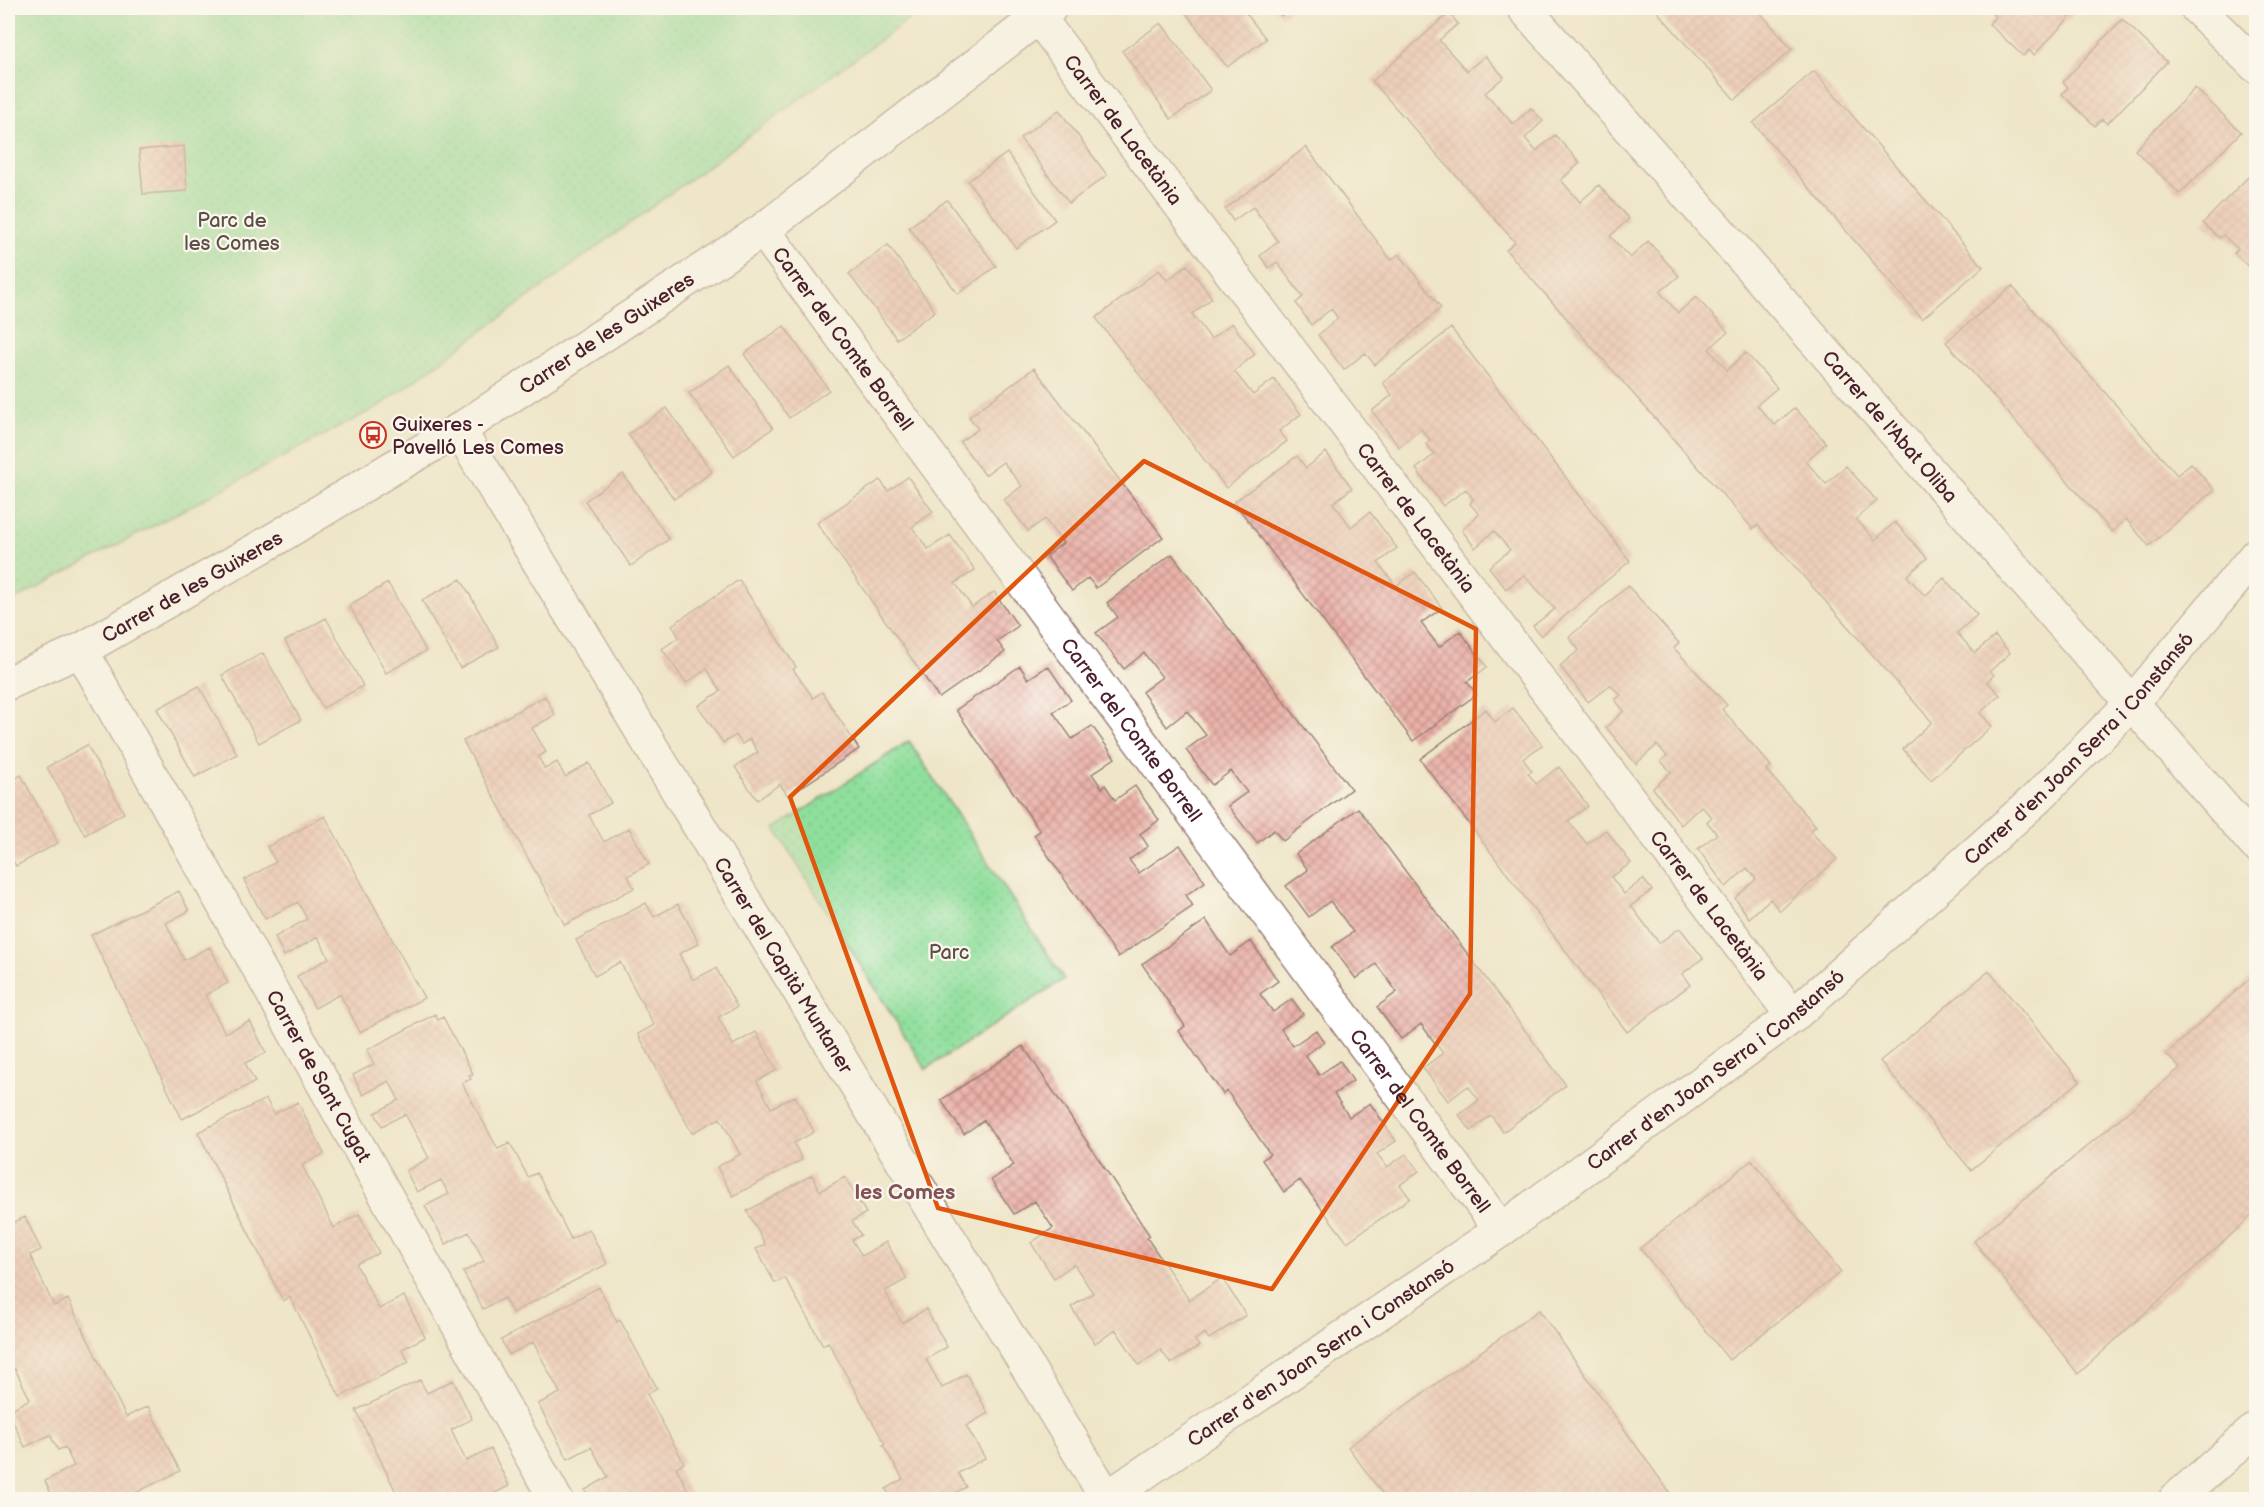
<svg xmlns="http://www.w3.org/2000/svg" width="2264" height="1507" font-family="'Balsamiq Sans',sans-serif">
	<style>
		.park { fill: url(#park-dots); stroke: #6d7f64; stroke-width: 1.5 }
		.building { fill: url(#building-cross-hatch) }
		.lines { fill: none; stroke-linecap: round; stroke-linejoin: round }
		.street-casing { stroke: #9c827a; stroke-width: 36 }
		.secondary-casing { stroke: #9c827a; stroke-width: 36 }
		.street { stroke: #fff; stroke-width: 33 }
		.secondary { stroke: #fff; stroke-width: 33 }
		.marked { fill: none; stroke: #e0560e; stroke-width: 4.5; stroke-linejoin: round }
		.labels { text-anchor: middle; stroke-width: 4.5; stroke-linejoin: round; paint-order: stroke }
		.street-label { font-size: 20px; fill: #4a1f2b; stroke: #fbf7ec }
		.park-label { font-size: 20px; fill: #5c4f48; stroke: #fbf7ec }
		.poi-label { font-size: 20px; fill: #4a1f2b; stroke: #fbf7ec; text-anchor: start }
		.neighbourhood-label { font-size: 21px; font-weight: bold; fill: #825257; stroke: #fbf7ec }
	</style>
	<defs>
		<pattern id="park-dots" width="8" height="8" patternUnits="userSpaceOnUse" patternTransform="scale(1.5)"><rect width="8" height="8" fill="#90df9d"/><path d="M2 2h.1M6 6h.1" fill="none" stroke="#7ebf87" stroke-width="1.8" stroke-linecap="round"/></pattern>
		<pattern id="building-cross-hatch" width="8" height="8" patternUnits="userSpaceOnUse" patternTransform="scale(1.5)"><rect width="8" height="8" fill="#ebb2a9"/><path d="M0 0l8 8M0 8l8-8" fill="none" stroke="#c0908a"/></pattern>
	</defs>
	<rect width="100%" height="100%" fill="#fbf7ec"/>
	<filter id="ink" filterUnits="userSpaceOnUse"><feTurbulence type="fractalNoise" baseFrequency=".0167" numOctaves="2"/><feDisplacementMap in="SourceGraphic" scale="12" xChannelSelector="R" yChannelSelector="G"/><feConvolveMatrix kernelMatrix="1 2 1 2 8 2 1 2 1" color-interpolation-filters="sRGB"/></filter>
	<filter id="wash" filterUnits="userSpaceOnUse"><feTurbulence type="fractalNoise" baseFrequency=".008" numOctaves="4" result="noise"/><feDisplacementMap in="SourceGraphic" scale="24" xChannelSelector="R" yChannelSelector="G"/><feGaussianBlur stdDeviation="1.35" result="paint"/><feColorMatrix in="noise" values="0 0 0 0 0 0 0 0 0 0 0 0 0 0 0 0 0 1.4 0 .05"/><feComposite in="paint" operator="in"/></filter>
	<g filter="url(#wash)">
		<rect width="100%" height="100%" fill="#efe6c9"/>
		<!-- park -->
		<path class="park" d="M8 8H924L381 405 8 603Z
			M909 741 1064 979 926 1069 775 829Z"/>
		<g id="blocks">
			<!-- building -->
			<path class="building" d="M1182 8H1242L1266 39 1227 67Z
				M1274 8H1293L1281 16Z
				M1654 8H1756L1792 49 1735 100Z
				M1995 8H2079L2034 55 2029 50 2023 56 1989 24 1995 17 1991 12Z
				M1449 13 1458 24 1439 40 1467 71 1485 56 1504 77 1485 93 1513 124 1531 108 1543 121 1525 138 1536 151 1555 135 1580 163 1561 180 1580 202 1599 185 1629 219 1610 236 1630 258 1648 241 1679 276 1660 292 1678 313 1696 297 1728 332 1709 349 1727 370 1746 353 1777 388 1757 405 1767 417 1775 425 1795 408 1826 443 1806 461 1816 473 1826 484 1846 466 1877 501 1856 519 1875 540 1895 522 1927 558 1907 576 1925 596 1944 578 1977 615 1957 633 1975 653 1995 636 2010 653 1990 671 1994 675 1987 681 2000 695 1980 713 1992 726 1931 780 1903 749 1932 722 1758 525 1753 529 1506 250 1515 242 1372 81Z
				M2122 19 2167 62 2107 124 2102 119 2095 126 2062 94 2068 87 2063 82Z
				M1161 23 1211 90 1171 119 1122 51Z
				M1814 71 1983 267 1922 319 1753 123Z
				M2195 88 2241 132 2180 194 2135 150Z
				M1059 110 1107 175 1069 203 1020 138Z
				M184 146 187 191 143 194 139 150Z
				M1306 147 1391 260 1399 254 1441 308 1375 365 1365 353 1344 370 1318 335 1338 318 1331 309 1311 325 1296 303 1303 297 1277 262 1269 268 1260 256 1278 241 1265 223 1253 207 1233 221 1225 209Z
				M1007 153 1055 220 1016 248 968 181Z
				M2256 169V261L2250 268 2234 253 2238 249 2223 235 2219 238 2203 223Z
				M947 200 996 266 958 294 909 227Z
				M888 245 935 311 897 339 849 274Z
				M1187 265 1212 298 1192 314 1211 339 1232 323 1255 354 1234 371 1253 395 1274 379 1301 414 1279 431 1287 441 1226 488 1096 318 1159 270 1167 280Z
				M2012 286 2177 475 2191 463 2214 490 2149 546 2126 519 2112 532 1946 342Z
				M784 326 829 390 789 418 744 354Z
				M1451 328 1630 561 1541 636 1533 626 1555 609 1524 575 1506 589 1489 567 1510 550 1494 531 1475 548 1462 530 1479 514 1470 504 1473 499 1466 489 1443 506 1416 469 1435 454 1426 444 1430 440 1421 429 1399 447 1372 411 1392 395 1383 383Z
				M729 365 773 428 734 456 689 393Z
				M1034 368 1163 537 1096 588 1088 578 1072 591 1046 556 1063 543 1053 530 1045 519 1028 531 1004 500 1022 486 1003 462 985 475 960 442 978 429 969 417Z
				M667 408 712 472 674 499 628 434Z
				M1326 452 1352 488 1333 503 1343 516 1351 527 1370 512 1397 548 1378 563 1396 586 1415 572 1442 608 1421 623 1439 647 1460 631 1487 667 1467 682 1477 694 1413 741 1234 502 1297 456 1306 468Z
				M623 474 669 539 631 566 585 501Z
				M908 477 933 512 912 527 928 549 950 535 975 570 955 583 972 607 994 592 1018 626 997 641 1005 652 939 698 817 523 880 480 888 491Z
				M1172 554 1351 789 1283 841 1274 830 1257 843 1228 806 1247 792 1238 781 1231 771 1212 785 1186 750 1206 735 1187 711 1167 727 1142 692 1162 677 1144 653 1124 669 1096 633 1118 617 1107 603Z
				M461 579 499 647 460 668 422 600Z
				M739 580 796 667 793 669 813 698 822 692 859 749 788 796 780 784 757 800 735 767 758 752 750 739 742 744 736 735 723 743 698 706 721 691 707 669 686 683 662 649 679 637 672 625Z
				M388 583 426 651 386 673 349 605Z
				M1628 586 1679 643 1674 648 1727 705 1722 709 1771 766 1766 770 1816 826 1810 831 1837 859 1780 911 1770 899 1749 918 1735 898 1756 879 1747 868 1726 887 1698 849 1717 834 1707 822 1712 817 1701 806 1681 825 1653 788 1671 772 1661 761 1667 756 1657 745 1636 764 1606 727 1624 711 1615 700 1621 695 1610 685 1588 702 1560 666 1579 650 1569 637Z
				M326 618 363 686 323 708 285 641Z
				M263 653 301 720 259 743 222 675Z
				M1020 666 1028 679 1048 666 1071 700 1053 712 1072 739 1092 726 1115 758 1092 774 1102 788 1105 785 1115 800 1135 786 1159 820 1140 834 1148 846 1129 860 1139 873 1180 845 1205 882 1186 895 1193 906 1118 957 1034 835 1040 831 956 710Z
				M199 686 237 754 195 777 157 709Z
				M545 696 555 715 532 728 546 752 538 757 545 769 557 762 565 777 589 763 611 803 589 815 604 842 629 828 649 864 628 876 634 888 565 925 463 741Z
				M1513 708 1542 745 1523 759 1532 771 1528 773 1536 784 1559 767 1588 806 1568 821 1587 844 1606 830 1631 863 1611 877 1624 894 1643 879 1652 890 1631 906 1659 943 1680 928 1703 958 1682 974 1690 985 1627 1032 1420 759 1486 709 1495 722Z
				M87 745 124 813 85 835 47 767Z
				M21 775 58 843 16 866 8 851V783Z
				M1358 808 1566 1085 1503 1132 1491 1115 1471 1131 1459 1115 1479 1100 1468 1086 1448 1101 1423 1068 1443 1053 1432 1039 1421 1024 1401 1039 1377 1007 1397 992 1386 977 1376 964 1356 979 1332 947 1353 932 1341 915 1330 901 1309 917 1286 886 1308 870 1296 854Z
				M325 816 424 998 360 1032 340 994 315 1008 297 976 329 958 318 937 284 956 275 937 307 919 298 902 265 919 244 880 276 862 267 847Z
				M179 891 189 911 166 923 184 960 210 947 228 983 205 995 225 1033 250 1021 266 1053 245 1063 255 1082 182 1119 91 935Z
				M646 903 654 917 678 904 699 943 679 954 693 980 716 968 737 1007 718 1017 733 1045 756 1032 777 1070 757 1081 771 1108 795 1096 814 1132 794 1143 802 1160 733 1196 717 1167 740 1154 720 1118 692 1133 638 1034 654 1025 620 962 595 976 576 940Z
				M1206 920 1230 956 1251 941 1278 981 1260 994 1273 1012 1292 999 1303 1014 1281 1029 1293 1046 1316 1030 1324 1042 1305 1055 1319 1075 1340 1061 1353 1081 1334 1094 1349 1117 1370 1103 1396 1141 1377 1154 1387 1167 1406 1154 1419 1171 1400 1185 1410 1198 1347 1242 1300 1180 1284 1192 1262 1160 1270 1154 1227 1091 1223 1094 1179 1031 1185 1026 1142 964Z
				M1989 971 2080 1081 1971 1170 1880 1061Z
				M2256 973V1212L2078 1374 1974 1241 2180 1068 2166 1054Z
				M435 1014 438 1020 443 1017 473 1074 469 1075 471 1079 462 1083 498 1149 510 1143 528 1177 537 1173 571 1239 589 1229 607 1264 512 1313 504 1298 483 1309 463 1272 484 1261 469 1232 446 1244 425 1206 449 1194 441 1180 417 1192 406 1171 429 1158 405 1114 382 1126 375 1113 399 1100 389 1081 363 1095 353 1075 374 1064 367 1050Z
				M1023 1046 1150 1236 1147 1238 1189 1300 1222 1278 1246 1315 1209 1339 1205 1333 1195 1340 1199 1346 1171 1364 1161 1350 1139 1365 1116 1330 1095 1343 1071 1307 1093 1293 1074 1264 1054 1278 1031 1243 1053 1228 1035 1201 1014 1214 991 1180 1014 1165 984 1120 964 1134 941 1100Z
				M266 1099 274 1114 298 1102 324 1154 302 1165 334 1228 359 1214 379 1253 356 1264 379 1309 404 1296 425 1337 402 1349 409 1362 340 1397 290 1297 283 1301 198 1132Z
				M1752 1160 1841 1272 1729 1360 1640 1248Z
				M812 1175 820 1191 845 1177 866 1213 852 1221 861 1235 852 1240 862 1256 886 1242 907 1279 885 1291 902 1323 926 1309 947 1347 926 1359 942 1388 966 1374 988 1413 966 1426 985 1458 958 1473 966 1487 943 1500H892L886 1489 903 1479 883 1445 885 1444 828 1342 823 1345 785 1278 775 1283 756 1249 765 1244 747 1211Z
				M25 1217 41 1250 30 1255 54 1306 68 1299 126 1417 148 1406 180 1471 121 1500H90V1498L86 1500H54L45 1481 74 1466 65 1447 58 1450 50 1435 25 1447 8 1411 30 1399 15 1369 8 1373V1225Z
				M599 1287 617 1322 620 1320 657 1388 647 1394 684 1463 676 1467 693 1500H590L585 1490 608 1477 591 1447 568 1459 538 1404 560 1393 533 1342 509 1355 501 1340Z
				M1539 1310 1675 1500H1387L1348 1447Z
				M420 1380 427 1393 453 1380 472 1419 451 1430 466 1461 491 1449 509 1486 487 1497 489 1500H400L356 1410Z"/>
		</g>
	</g>
	<g filter="url(#ink)">
		<use href="#blocks" fill-opacity="0" stroke="#9c827a" stroke-width="1.5"/>
		<g class="lines">
			<defs>
				<g id="street">
					<path id="s1" d="M1524 8 2256 845"/>
					<path d="M2197 8 2256 66"/>
					<path id="s2" d="M1039 18 1793 1016"/>
					<path id="s3" d="M763 230 1501 1230"/>
					<path id="s4" d="M459 430 1108 1500"/>
					<path id="s5" d="M81 650 556 1500"/>
					<path id="s6" d="M8 683 81 650 270 542 392 468 459 430 763 230 1050 8"/>
					<path id="s7" d="M1104 1500 1501 1230 1793 1016 2036 799 2131 704 2256 555"/>
				</g>
				<path id="secondary" d="M2175 1500 2256 1429"/>
			</defs>
			<!-- street casing -->
			<use href="#street" class="street-casing"/>
			<!-- secondary casing -->
			<use href="#secondary" class="secondary-casing"/>
			<!-- street -->
			<use href="#street" class="street"/>
			<!-- secondary -->
			<use href="#secondary" class="secondary"/>
		</g>
	</g>
	<!-- marked area -->
	<path d="M0 0H2264V1507H0ZM1144 461 1476 629 1470 994 1272 1289 938 1208 790 797Z" fill="#efe6c9" fill-opacity=".55" fill-rule="evenodd"/>
	<path class="marked" d="M1144 461 1476 629 1470 994 1272 1289 938 1208 790 797Z"/>
	<!-- icons -->
	<defs>
		<symbol id="bus-ring" viewBox="-11 -11 22 22"><circle r="9.5" fill="#fbf7ec" stroke="#c8321e" stroke-width="1.5"/><path d="M-5-6H5V4H4V6H2V4H-2V6H-4V4H-5ZM-3.5-4V0h7V-4ZM-3.5 1.2v1.5H-2V1.2ZM2 1.2v1.5H3.5V1.2Z" fill="#c8321e"/></symbol>
	</defs>
	<g fill-rule="evenodd">
		<use href="#bus-ring" x="358" y="420" width="30" height="30"/>
	</g>
	<g class="labels">
		<!-- street labels -->
		<g class="street-label">
			<text dy="7" stroke="none"><textPath href="#s2" startOffset="140">Carrer de Lacetània</textPath></text>
			<text dy="7" stroke="none"><textPath href="#s6" startOffset="694">Carrer de les Guixeres</textPath></text>
			<text dy="7" stroke="none"><textPath href="#s3" startOffset="135">Carrer del Comte Borrell</textPath></text>
			<text dy="7" stroke="none"><textPath href="#s1" startOffset="556">Carrer de l'Abat Oliba</textPath></text>
			<text dy="7" stroke="none"><textPath href="#s2" startOffset="626">Carrer de Lacetània</textPath></text>
			<text dy="7" stroke="none"><textPath href="#s6" startOffset="208">Carrer de les Guixeres</textPath></text>
			<text dy="7" stroke="none"><textPath href="#s3" startOffset="621">Carrer del Comte Borrell</textPath></text>
			<text dy="7" stroke="none"><textPath href="#s7" startOffset="1234">Carrer d'en Joan Serra i Constansó</textPath></text>
			<text dy="7" stroke="none"><textPath href="#s2" startOffset="1112">Carrer de Lacetània</textPath></text>
			<text dy="7" stroke="none"><textPath href="#s4" startOffset="626">Carrer del Capità Muntaner</textPath></text>
			<text dy="7" stroke="none"><textPath href="#s7" startOffset="748">Carrer d'en Joan Serra i Constansó</textPath></text>
			<text dy="7" stroke="none"><textPath href="#s5" startOffset="488">Carrer de Sant Cugat</textPath></text>
			<text dy="7" stroke="none"><textPath href="#s3" startOffset="1107">Carrer del Comte Borrell</textPath></text>
			<text dy="7" stroke="none"><textPath href="#s7" startOffset="262">Carrer d'en Joan Serra i Constansó</textPath></text>
		</g>
		<!-- park labels -->
		<g class="park-label">
			<text x="232" y="227">Parc de<tspan x="232" dy="23">les Comes</tspan></text>
			<text x="949" y="959">Parc</text>
		</g>
		<!-- poi labels -->
		<g class="poi-label">
			<text x="392" y="431">Guixeres -<tspan x="392" dy="23">Pavelló Les Comes</tspan></text>
		</g>
		<!-- neighbourhood labels -->
		<g class="neighbourhood-label">
			<text x="905" y="1199">les Comes</text>
		</g>
	</g>
	<!-- margin -->
	<rect width="2264" height="1507" fill="none" stroke="#fbf7ec" stroke-width="30"/>
</svg>
